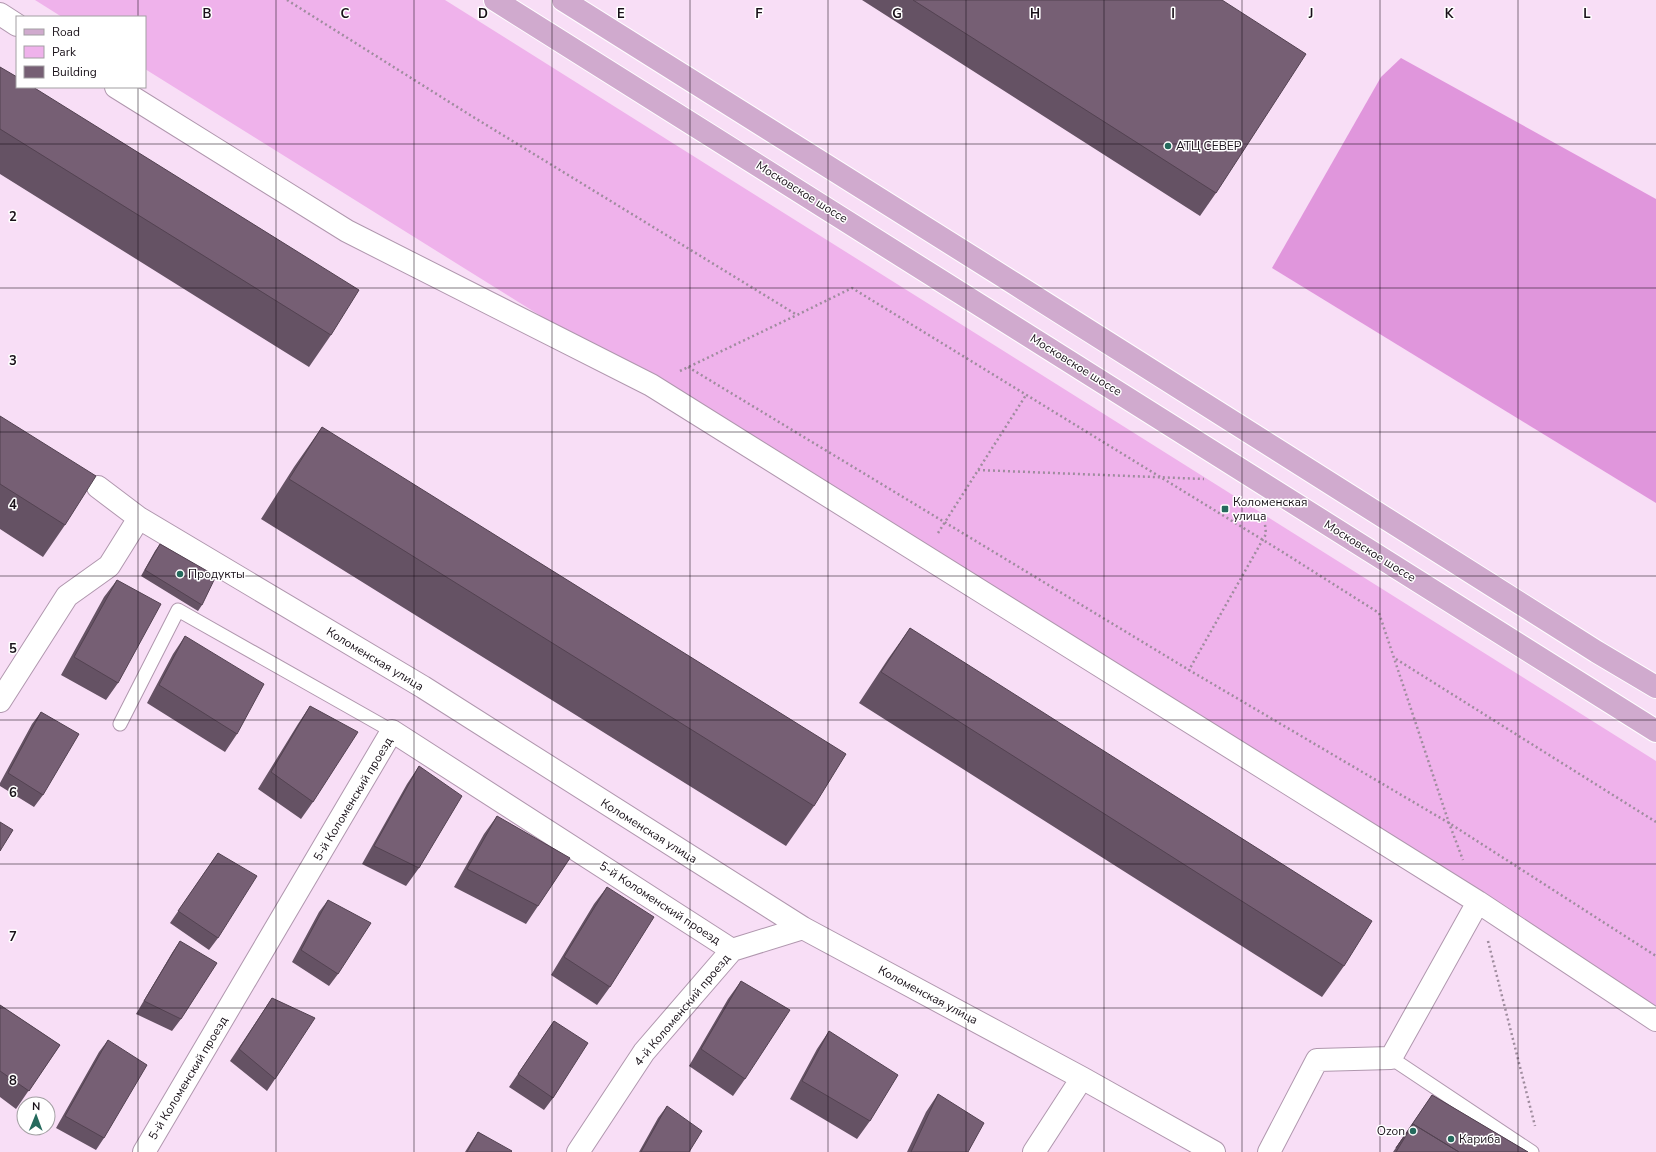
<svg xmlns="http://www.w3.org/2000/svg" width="1656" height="1152" font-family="'Nunito Sans',sans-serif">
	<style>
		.green { fill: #efb2eb }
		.forest { fill: #e096dc }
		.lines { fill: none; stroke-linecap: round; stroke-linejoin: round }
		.lane-casing { stroke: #b097ae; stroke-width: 15 }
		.street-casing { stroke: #b097ae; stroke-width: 24 }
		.primary-casing { stroke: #fff; stroke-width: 24 }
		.path { stroke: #9f8c9e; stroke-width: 2.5; stroke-dasharray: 2 3; stroke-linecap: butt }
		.lane { stroke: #fff; stroke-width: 13 }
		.street { stroke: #fff; stroke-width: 22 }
		.primary { stroke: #d0aace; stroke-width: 22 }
		.wall { fill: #655264 }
		.building { fill: #765f74; stroke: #534251 }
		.grid { fill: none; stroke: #191119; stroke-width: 1; stroke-opacity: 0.55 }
		.poi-dot { fill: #256a5d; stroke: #fff; stroke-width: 1.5 }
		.labels { text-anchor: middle; stroke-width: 3; stroke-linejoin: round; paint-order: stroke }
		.poi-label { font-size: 12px; fill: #191119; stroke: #fff; text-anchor: start }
		.street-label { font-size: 12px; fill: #191119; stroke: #fff }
		.grid-label { font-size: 13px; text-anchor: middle; font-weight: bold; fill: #191119; stroke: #fff; stroke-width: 3; stroke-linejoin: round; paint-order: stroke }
	</style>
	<rect width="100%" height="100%" fill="#f8def6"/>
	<!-- green -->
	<path class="green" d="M35 0H445L1656 761V1012L145 69V17H62Z"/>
	<!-- forest -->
	<path class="forest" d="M1401 58 1656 199V503L1272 268 1381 77Z"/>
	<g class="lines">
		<defs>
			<path id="lane" d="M120 724 178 610 392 731
				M1391 1058 1532 1152"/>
			<path id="street" d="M0 14 17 25
				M116 87 347 231 651 385 1478 902 1656 1020
				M98 487 139 518 423 687 803 928 1082 1078 1214 1152
				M0 701 67 596 109 566 139 518
				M144 1152 392 731 732 950
				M578 1152 644 1052 732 950 803 928
				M1034 1152 1082 1078
				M1269 1152 1317 1060 1391 1058 1478 902"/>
			<path id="primary" d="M495 0 1656 731
				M563 0 1015 284 1597 652 1656 687"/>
		</defs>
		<!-- lane casing -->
		<use href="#lane" class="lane-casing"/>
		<!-- street casing -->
		<use href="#street" class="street-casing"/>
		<!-- primary casing -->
		<use href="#primary" class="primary-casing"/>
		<!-- path -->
		<path class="path" d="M287 0 470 115 797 315 852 288 1281 551 1379 613 1449 823 1463 860
			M688 367 1189 670
			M680 371 797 315
			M978 470 1204 479
			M1264 515 1266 534 1189 670 1449 823 1656 956
			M938 533 1026 395
			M1396 659 1656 822
			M1488 941 1535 1126"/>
		<!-- lane -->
		<use href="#lane" class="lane"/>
		<!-- street -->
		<use href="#street" class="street"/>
		<!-- primary -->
		<use href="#primary" class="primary"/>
	</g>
	<!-- wall -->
	<path class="wall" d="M862 0H1222L1216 193 1200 216Z
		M0 67 331 335 309 367 0 174Z
		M0 416 65 525 43 557 0 529Z
		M322 427 814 806 786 846 261 519 294 467Z
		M160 544 202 605 198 611 141 576 155 551Z
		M117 580 118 683 106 700 61 675 104 597Z
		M910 628 1344 966 1322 997 859 703 888 659Z
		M185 636 237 734 225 752 147 703 173 654Z
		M310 706 313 802 301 819 258 789 298 724Z
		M41 712 43 795 34 807 0 786V783L32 724Z
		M419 766V868L406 886 362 864 407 784Z
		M497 816 538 906 526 924 454 887 484 834Z
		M218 853V938L209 950 170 923Z
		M607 887 610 987 597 1005 551 975 594 904Z
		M328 900 338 974 329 986 292 962 319 912Z
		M180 941 181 1019 172 1031 136 1014 172 953Z
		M741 981 745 1079 733 1096 689 1066 728 999Z
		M272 998 275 1079 267 1091 230 1061Z
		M0 1005 60 1045 16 1109 0 1097Z
		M554 1021 553 1098 544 1110 509 1087Z
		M829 1031 870 1121 857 1139 790 1099 817 1049Z
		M108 1040 104 1138 96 1150 56 1128 99 1052Z
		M938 1094 968 1152H907L926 1112Z
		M1432 1095 1528 1152H1393Z
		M667 1106 689 1152H639L658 1118Z
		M478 1132 511 1152H465L470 1144Z"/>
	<!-- building -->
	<path class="building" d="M913 0H1222L1306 54 1216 193Z
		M0 67 17 77V87H33L359 290 331 335 0 129Z
		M0 416 96 476 65 525 0 484Z
		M322 427 846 754 814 806 289 479Z
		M160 544 216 576 202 605 145 570Z
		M117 580 161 604 118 683 74 657Z
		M910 628 1372 921 1344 966 881 672Z
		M185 636 264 684 237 734 159 685Z
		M310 706 358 732 313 802 271 772Z
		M41 712 79 734 43 795 8 773Z
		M419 766 462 796 419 868 374 846Z
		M497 816 570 858 538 906 467 869Z
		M0 822 13 830 0 851Z
		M218 853 257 876 218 938 178 911Z
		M607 887 654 917 610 987 564 957Z
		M328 900 371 923 338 974 301 950Z
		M180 941 217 963 181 1019 144 1001Z
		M741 981 790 1010 745 1079 701 1049Z
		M272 998 315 1018 275 1079 239 1049Z
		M0 1005 60 1045 29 1091 0 1071Z
		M554 1021 588 1043 553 1098 518 1074Z
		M829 1031 898 1075 870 1121 802 1081Z
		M108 1040 147 1065 104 1138 65 1116Z
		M938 1094 984 1123 968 1152H911Z
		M1432 1095 1528 1152H1459L1413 1124 1396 1148Z
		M667 1106 702 1131 689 1152H641Z
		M1413 1124 1459 1152H1396Z
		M478 1132 512 1151 511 1152H467Z"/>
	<!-- grid -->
	<path class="grid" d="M138 0V17M276 0V1152M414 0V1152M552 0V1152M690 0V1152M828 0V1152M966 0V1152M1104 0V1152M1242 0V1152M1380 0V1152M1518 0V1152M138 87V1152M0 144H1656M0 288H1656M0 432H1656M0 576H1656M0 720H1656M0 864H1656M0 1008H1656"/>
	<!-- markers -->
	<g class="poi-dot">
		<circle cx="1168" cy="146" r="4"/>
		<rect x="1221" y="505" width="8" height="8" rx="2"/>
		<circle cx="180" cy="574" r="4"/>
		<circle cx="1413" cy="1131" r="4"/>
		<circle cx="1451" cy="1139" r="4"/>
	</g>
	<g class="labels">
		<!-- poi labels -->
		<g class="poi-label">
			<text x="1176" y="150">АТЦ СЕВЕР</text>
			<text x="1233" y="506">Коломенская<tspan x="1233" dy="14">улица</tspan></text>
			<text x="188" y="578">Продукты</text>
			<text x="1405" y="1135" text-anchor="end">Ozon</text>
			<text x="1459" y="1143">Кариба</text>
		</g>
		<!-- street labels -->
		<g class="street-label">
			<text transform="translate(802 192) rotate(32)" y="4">Московское шоссе</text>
			<text transform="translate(1076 365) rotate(32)" y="4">Московское шоссе</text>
			<text transform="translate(1370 551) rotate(32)" y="4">Московское шоссе</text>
			<text transform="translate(375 659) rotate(31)" y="4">Коломенская улица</text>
			<text transform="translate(353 799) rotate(-59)" y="4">5-й Коломенский проезд</text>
			<text transform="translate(649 831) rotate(32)" y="4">Коломенская улица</text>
			<text transform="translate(660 903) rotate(33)" y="4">5-й Коломенский проезд</text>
			<text transform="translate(928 995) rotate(28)" y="4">Коломенская улица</text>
			<text transform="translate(682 1010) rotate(-50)" y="4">4-й Коломенский проезд</text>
			<text transform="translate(188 1078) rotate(-59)" y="4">5-й Коломенский проезд</text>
		</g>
	</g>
	<g class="grid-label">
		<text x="207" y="18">B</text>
		<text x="345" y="18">C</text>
		<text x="483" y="18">D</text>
		<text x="621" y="18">E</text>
		<text x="759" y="18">F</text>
		<text x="897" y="18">G</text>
		<text x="1035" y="18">H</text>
		<text x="1173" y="18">I</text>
		<text x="1311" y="18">J</text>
		<text x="1449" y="18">K</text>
		<text x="1587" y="18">L</text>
		<text x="13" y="221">2</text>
		<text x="13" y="365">3</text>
		<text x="13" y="509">4</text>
		<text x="13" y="653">5</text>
		<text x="13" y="797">6</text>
		<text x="13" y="941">7</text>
		<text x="13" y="1085">8</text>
	</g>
	<!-- legend -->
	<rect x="16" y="16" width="130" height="72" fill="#ffffff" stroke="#a3a0a3"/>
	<rect x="24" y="29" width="20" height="6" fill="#d0aace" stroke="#a3a0a3"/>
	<text x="52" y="36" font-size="12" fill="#191119">Road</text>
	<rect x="24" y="46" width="20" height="12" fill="#efb2eb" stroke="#a3a0a3"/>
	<text x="52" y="56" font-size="12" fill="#191119">Park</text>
	<rect x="24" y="66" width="20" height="12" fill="#765f74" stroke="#a3a0a3"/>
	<text x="52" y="76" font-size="12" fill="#191119">Building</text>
	<!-- north arrow -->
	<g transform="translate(36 1116) rotate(1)"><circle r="19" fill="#ffffff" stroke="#a3a0a3"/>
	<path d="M0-3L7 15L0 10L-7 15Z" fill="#256a5d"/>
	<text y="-6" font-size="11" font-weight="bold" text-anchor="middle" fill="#191119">N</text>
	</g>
</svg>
